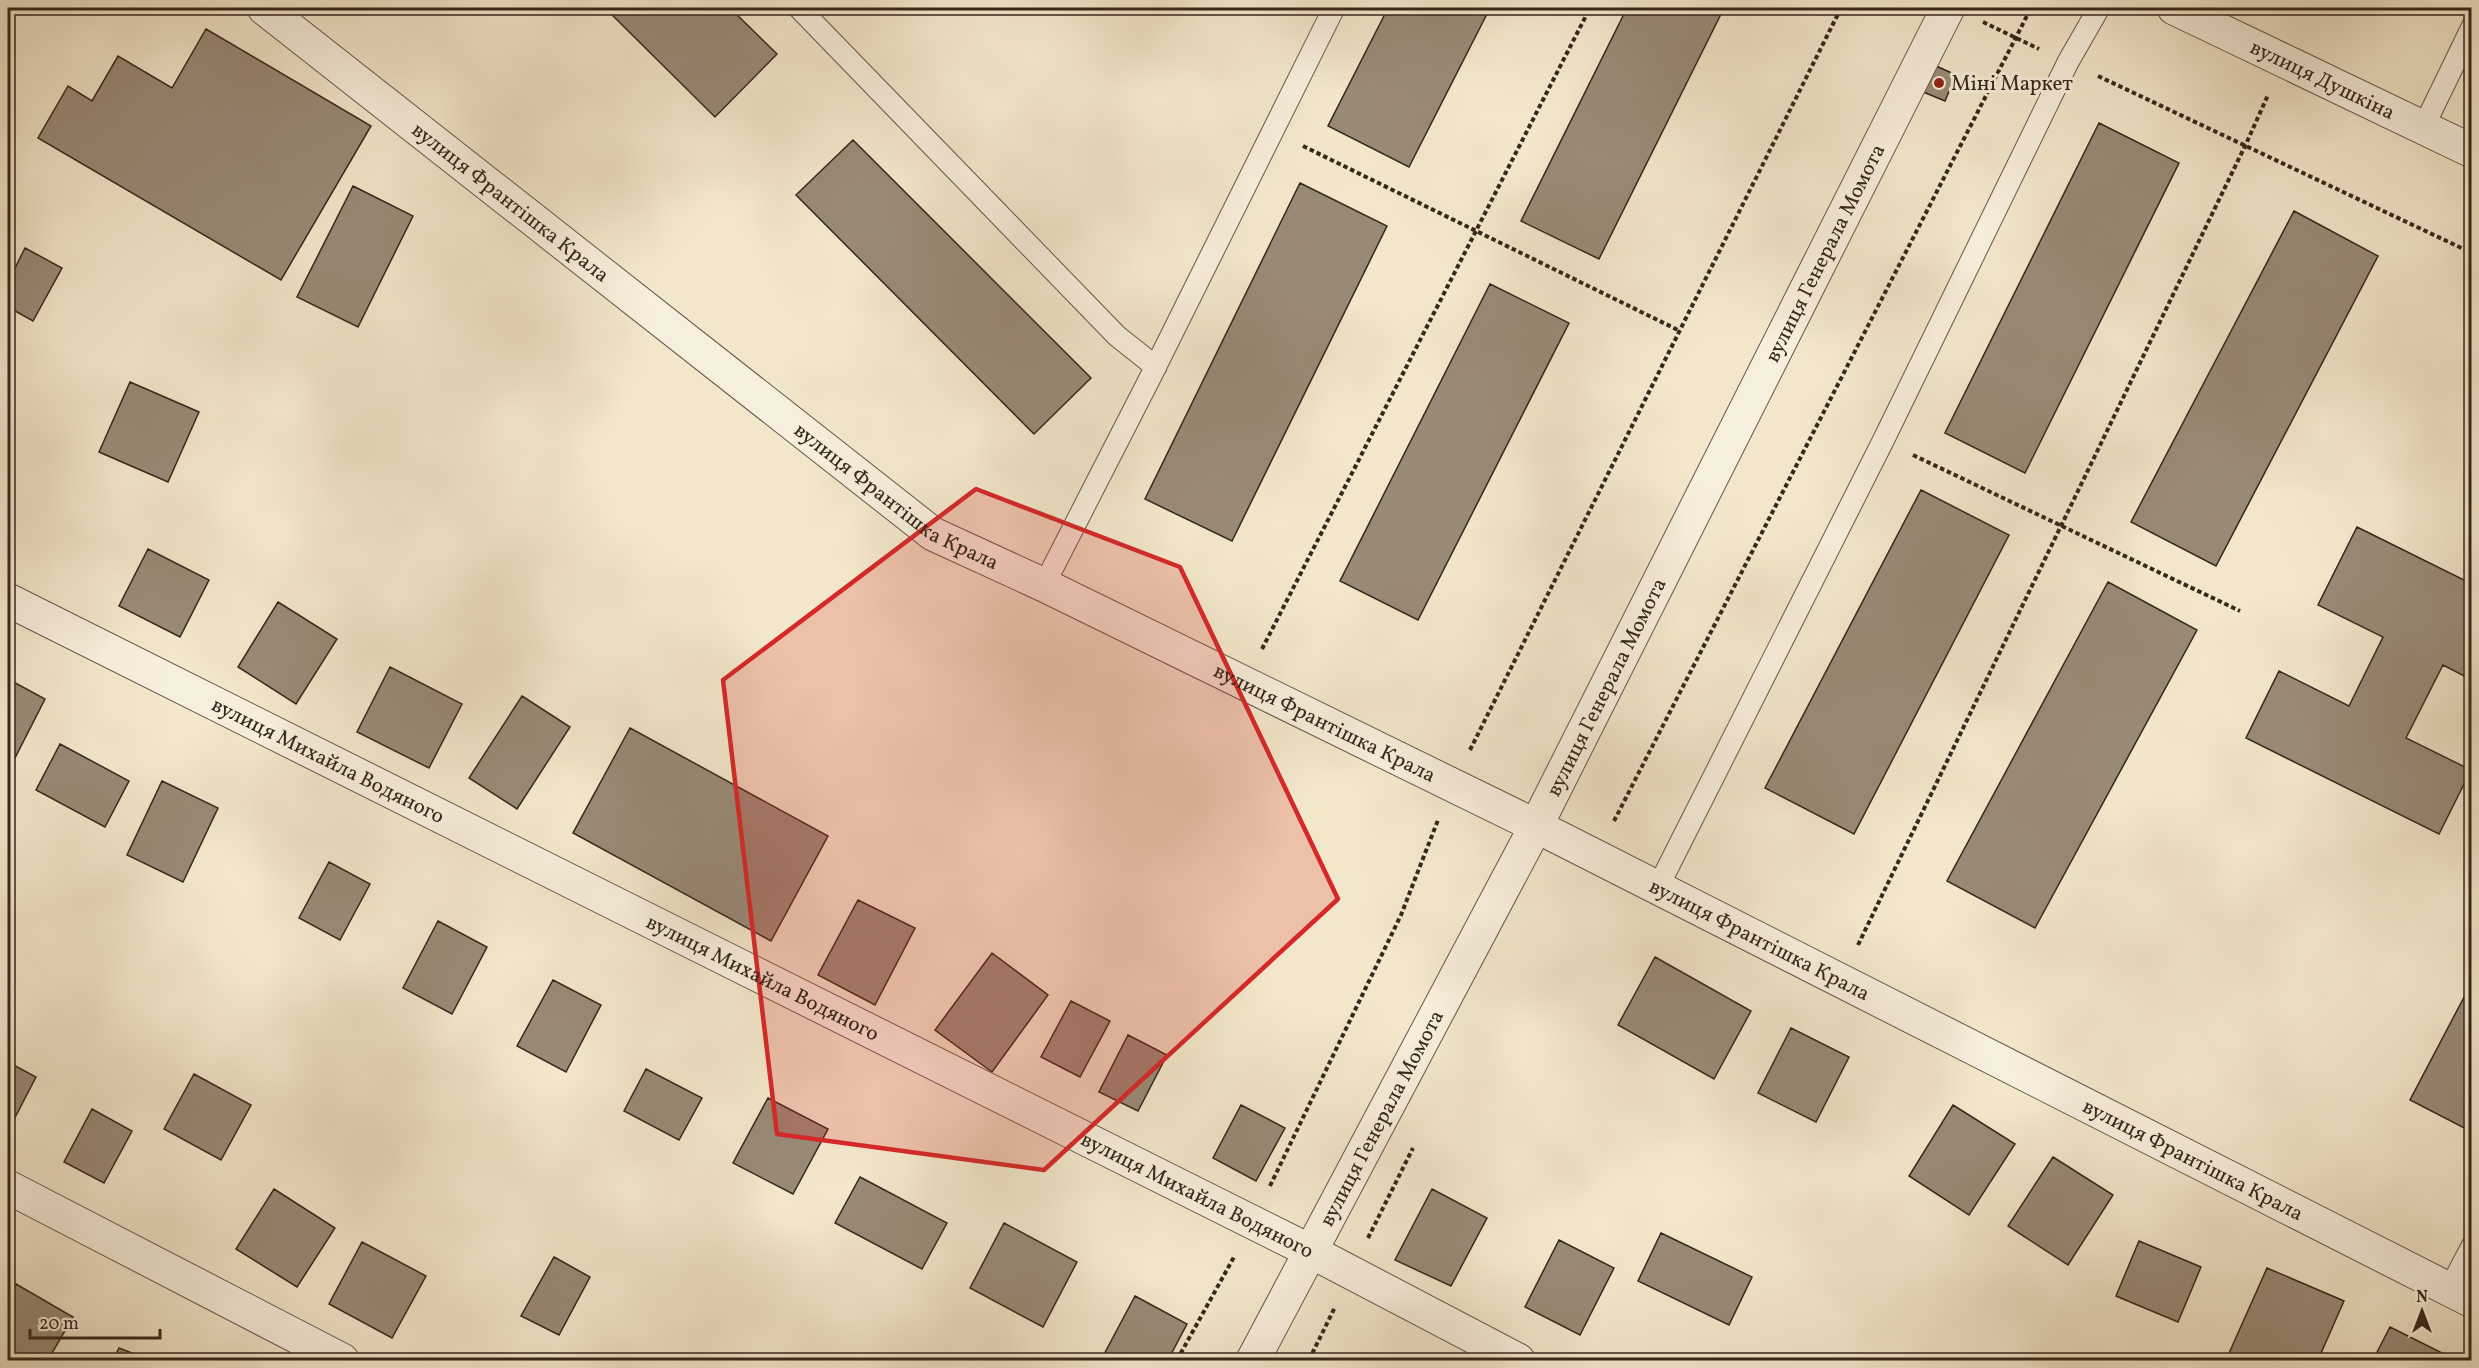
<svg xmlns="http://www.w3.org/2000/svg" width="2479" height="1368" font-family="Vollkorn,serif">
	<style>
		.building { fill: #998a77; stroke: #37261b; stroke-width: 1.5 }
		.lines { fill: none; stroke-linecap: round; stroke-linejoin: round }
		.service-casing { stroke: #665647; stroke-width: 23 }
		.minor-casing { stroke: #665647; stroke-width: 35 }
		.path { stroke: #37261b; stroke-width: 4; stroke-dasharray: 4.5 3; stroke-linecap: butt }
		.service { stroke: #f7efdd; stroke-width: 21 }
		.minor { stroke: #f7efdd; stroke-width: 33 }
		.marked { fill: #d62828; fill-opacity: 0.2; stroke: #d62828; stroke-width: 4.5; stroke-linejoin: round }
		.poi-dot { fill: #8f2418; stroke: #f7efdd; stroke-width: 2 }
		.labels { text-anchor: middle; stroke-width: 6; stroke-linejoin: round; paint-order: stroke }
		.street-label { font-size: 21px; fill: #37261b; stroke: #f7efdd }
		.poi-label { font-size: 21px; fill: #37261b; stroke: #f7efdd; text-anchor: start }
	</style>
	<rect width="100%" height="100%" fill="#f3e7cb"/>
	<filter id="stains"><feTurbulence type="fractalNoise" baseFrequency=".00333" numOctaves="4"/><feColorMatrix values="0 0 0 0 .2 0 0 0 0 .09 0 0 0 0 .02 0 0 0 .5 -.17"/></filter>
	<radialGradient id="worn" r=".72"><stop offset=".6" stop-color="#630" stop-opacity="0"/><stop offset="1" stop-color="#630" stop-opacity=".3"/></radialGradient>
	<!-- building -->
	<path class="building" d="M605 8H730L777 54 715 117Z
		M1388 8H1490L1409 167 1328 126Z
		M1627 8H1724L1599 259 1521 221Z
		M206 29 371 126 281 280 38 138 68 86 92 101 118 56 172 88Z
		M1934 65 1956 75 1945 101 1921 91Z
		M2099 123 2179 163 2025 473 1945 433Z
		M853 140 1091 378 1034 434 796 195Z
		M1300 183 1387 226 1232 541 1145 499Z
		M353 186 413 216 358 327 297 297Z
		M2294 211 2378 256 2216 566 2131 522Z
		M25 248 62 268 33 321 8 307V282Z
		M1490 284 1569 323 1418 620 1340 581Z
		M130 382 199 412 168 482 99 452Z
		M1921 490 2009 535 1854 834 1765 788Z
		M2357 527 2472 584V680L2443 665 2406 738 2471 770 2439 834 2246 738 2279 671 2349 706 2383 637 2318 605Z
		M148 549 209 580 180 637 119 606Z
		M2108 582 2197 630 2035 928 1947 881Z
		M278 602 337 639 296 704 238 667Z
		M390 667 462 704 429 768 357 732Z
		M8 679 45 699 15 758 8 754Z
		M522 696 570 727 517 809 469 778Z
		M630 728 828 836 771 941 573 833Z
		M60 744 129 781 105 827 36 790Z
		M162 781 218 808 183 882 127 855Z
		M329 862 370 884 340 940 299 918Z
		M858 900 915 928 875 1005 818 975Z
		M438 921 487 947 452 1014 403 988Z
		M992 953 1048 995 992 1072 935 1030Z
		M1655 957 1751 1011 1714 1079 1618 1025Z
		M553 980 601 1005 566 1072 517 1046Z
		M2472 982V1132L2410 1100Z
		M1071 1001 1110 1021 1080 1077 1041 1057Z
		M1791 1028 1849 1057 1816 1122 1758 1093Z
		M1128 1035 1167 1055 1138 1111 1099 1092Z
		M8 1062 36 1077 9 1129H8Z
		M646 1069 702 1098 679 1140 624 1111Z
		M194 1074 251 1105 221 1160 164 1129Z
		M768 1098 828 1129 793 1194 733 1163Z
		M1241 1105 1285 1128 1256 1181 1213 1158Z
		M1953 1105 2015 1144 1969 1215 1909 1176Z
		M92 1109 132 1131 104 1183 64 1162Z
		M2053 1157 2113 1195 2068 1265 2008 1226Z
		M860 1177 947 1223 922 1269 835 1223Z
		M274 1189 335 1228 297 1287 236 1249Z
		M1432 1189 1487 1218 1451 1286 1395 1260Z
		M1004 1223 1077 1262 1043 1327 970 1288Z
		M1661 1233 1752 1277 1729 1325 1638 1281Z
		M1559 1240 1614 1268 1580 1335 1525 1307Z
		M2139 1241 2201 1267 2178 1322 2116 1296Z
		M362 1242 426 1276 392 1338 329 1304Z
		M554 1257 590 1277 559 1335 521 1316Z
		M2267 1268 2344 1301 2318 1360H2226Z
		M16 1284 73 1317 48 1360H8V1299Z
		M1135 1296 1187 1324 1168 1360H1101Z
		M2390 1327 2456 1360H2373Z
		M119 1348 150 1360H113Z"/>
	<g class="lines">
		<defs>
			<path id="service" d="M799 8 1117 336 1156 367
				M2423 128 2472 27
				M1044 585 1149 380 1334 8
				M1658 887 1883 441 2068 62 2099 8
				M2449 1290 2472 1246"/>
			<g id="minor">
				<path id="s1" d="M264 8 933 534 1044 585 1536 826 2472 1301"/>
				<path id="s2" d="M2174 8 2472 151"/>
				<path id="s3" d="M8 600 1310 1251 1518 1360"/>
				<path d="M8 1187 342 1360"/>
				<path id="s4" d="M1253 1360 1536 826 1948 8"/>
			</g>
		</defs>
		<!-- service casing -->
		<use href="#service" class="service-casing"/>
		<!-- minor casing -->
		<use href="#minor" class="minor-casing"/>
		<!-- path -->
		<path class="path" d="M1983 22 2039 49
			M2098 76 2472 253
			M1303 146 1680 331
			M1913 455 2240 611
			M1262 649 1590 8
			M1470 750 1841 8
			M1614 821 2031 8
			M1858 945 2246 144 2268 95
			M1270 1186 1401 915 1438 820
			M1368 1238 1413 1148
			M1177 1360 1234 1257
			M1309 1360 1335 1307"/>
		<!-- service -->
		<use href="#service" class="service"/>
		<!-- minor -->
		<use href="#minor" class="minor"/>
	</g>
	<!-- marked area -->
	<path class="marked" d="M976 489 1180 567 1338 899 1044 1170 777 1134 723 680Z"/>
	<!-- markers -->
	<circle class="poi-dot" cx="1939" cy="83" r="6"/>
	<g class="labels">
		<!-- street labels -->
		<g class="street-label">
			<text dy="7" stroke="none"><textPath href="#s2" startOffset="165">вулиця Душкіна</textPath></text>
			<text dy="7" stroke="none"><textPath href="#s1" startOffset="314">вулиця Франтішка Крала</textPath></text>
			<text dy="7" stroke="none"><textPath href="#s4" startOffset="1246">вулиця Генерала Момота</textPath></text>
			<text dy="7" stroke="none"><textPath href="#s1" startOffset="800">вулиця Франтішка Крала</textPath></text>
			<text dy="7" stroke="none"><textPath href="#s4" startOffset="760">вулиця Генерала Момота</textPath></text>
			<text dy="7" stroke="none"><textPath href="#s1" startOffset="1286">вулиця Франтішка Крала</textPath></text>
			<text dy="7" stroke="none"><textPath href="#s3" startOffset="358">вулиця Михайла Водяного</textPath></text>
			<text dy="7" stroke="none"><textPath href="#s1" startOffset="1772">вулиця Франтішка Крала</textPath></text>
			<text dy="7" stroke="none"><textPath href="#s3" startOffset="844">вулиця Михайла Водяного</textPath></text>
			<text dy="7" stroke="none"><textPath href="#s4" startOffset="274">вулиця Генерала Момота</textPath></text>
			<text dy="7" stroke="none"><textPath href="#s1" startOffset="2258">вулиця Франтішка Крала</textPath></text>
			<text dy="7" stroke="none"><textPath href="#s3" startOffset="1330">вулиця Михайла Водяного</textPath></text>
		</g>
		<!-- poi labels -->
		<g class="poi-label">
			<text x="1951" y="90">Міні Маркет</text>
		</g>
	</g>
	<!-- margin -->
	<rect width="2479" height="1368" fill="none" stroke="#f3e7cb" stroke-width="30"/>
	<rect x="9" y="9" width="2461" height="1350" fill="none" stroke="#37261b" stroke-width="3"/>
	<rect x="15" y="15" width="2449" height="1338" fill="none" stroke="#37261b" stroke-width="1.5"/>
	<!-- north arrow -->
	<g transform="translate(2422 1311)" stroke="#f7efdd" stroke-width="4.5" paint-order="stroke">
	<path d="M0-4.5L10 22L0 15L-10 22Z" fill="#37261b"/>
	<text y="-9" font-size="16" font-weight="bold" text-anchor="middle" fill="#37261b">N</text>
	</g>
	<!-- scale -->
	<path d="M30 1329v9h130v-9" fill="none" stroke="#37261b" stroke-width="3"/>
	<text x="39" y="1329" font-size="18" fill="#37261b" stroke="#f7efdd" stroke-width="4.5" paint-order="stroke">20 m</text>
	<rect width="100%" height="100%" filter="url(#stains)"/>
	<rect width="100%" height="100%" fill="url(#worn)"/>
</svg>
